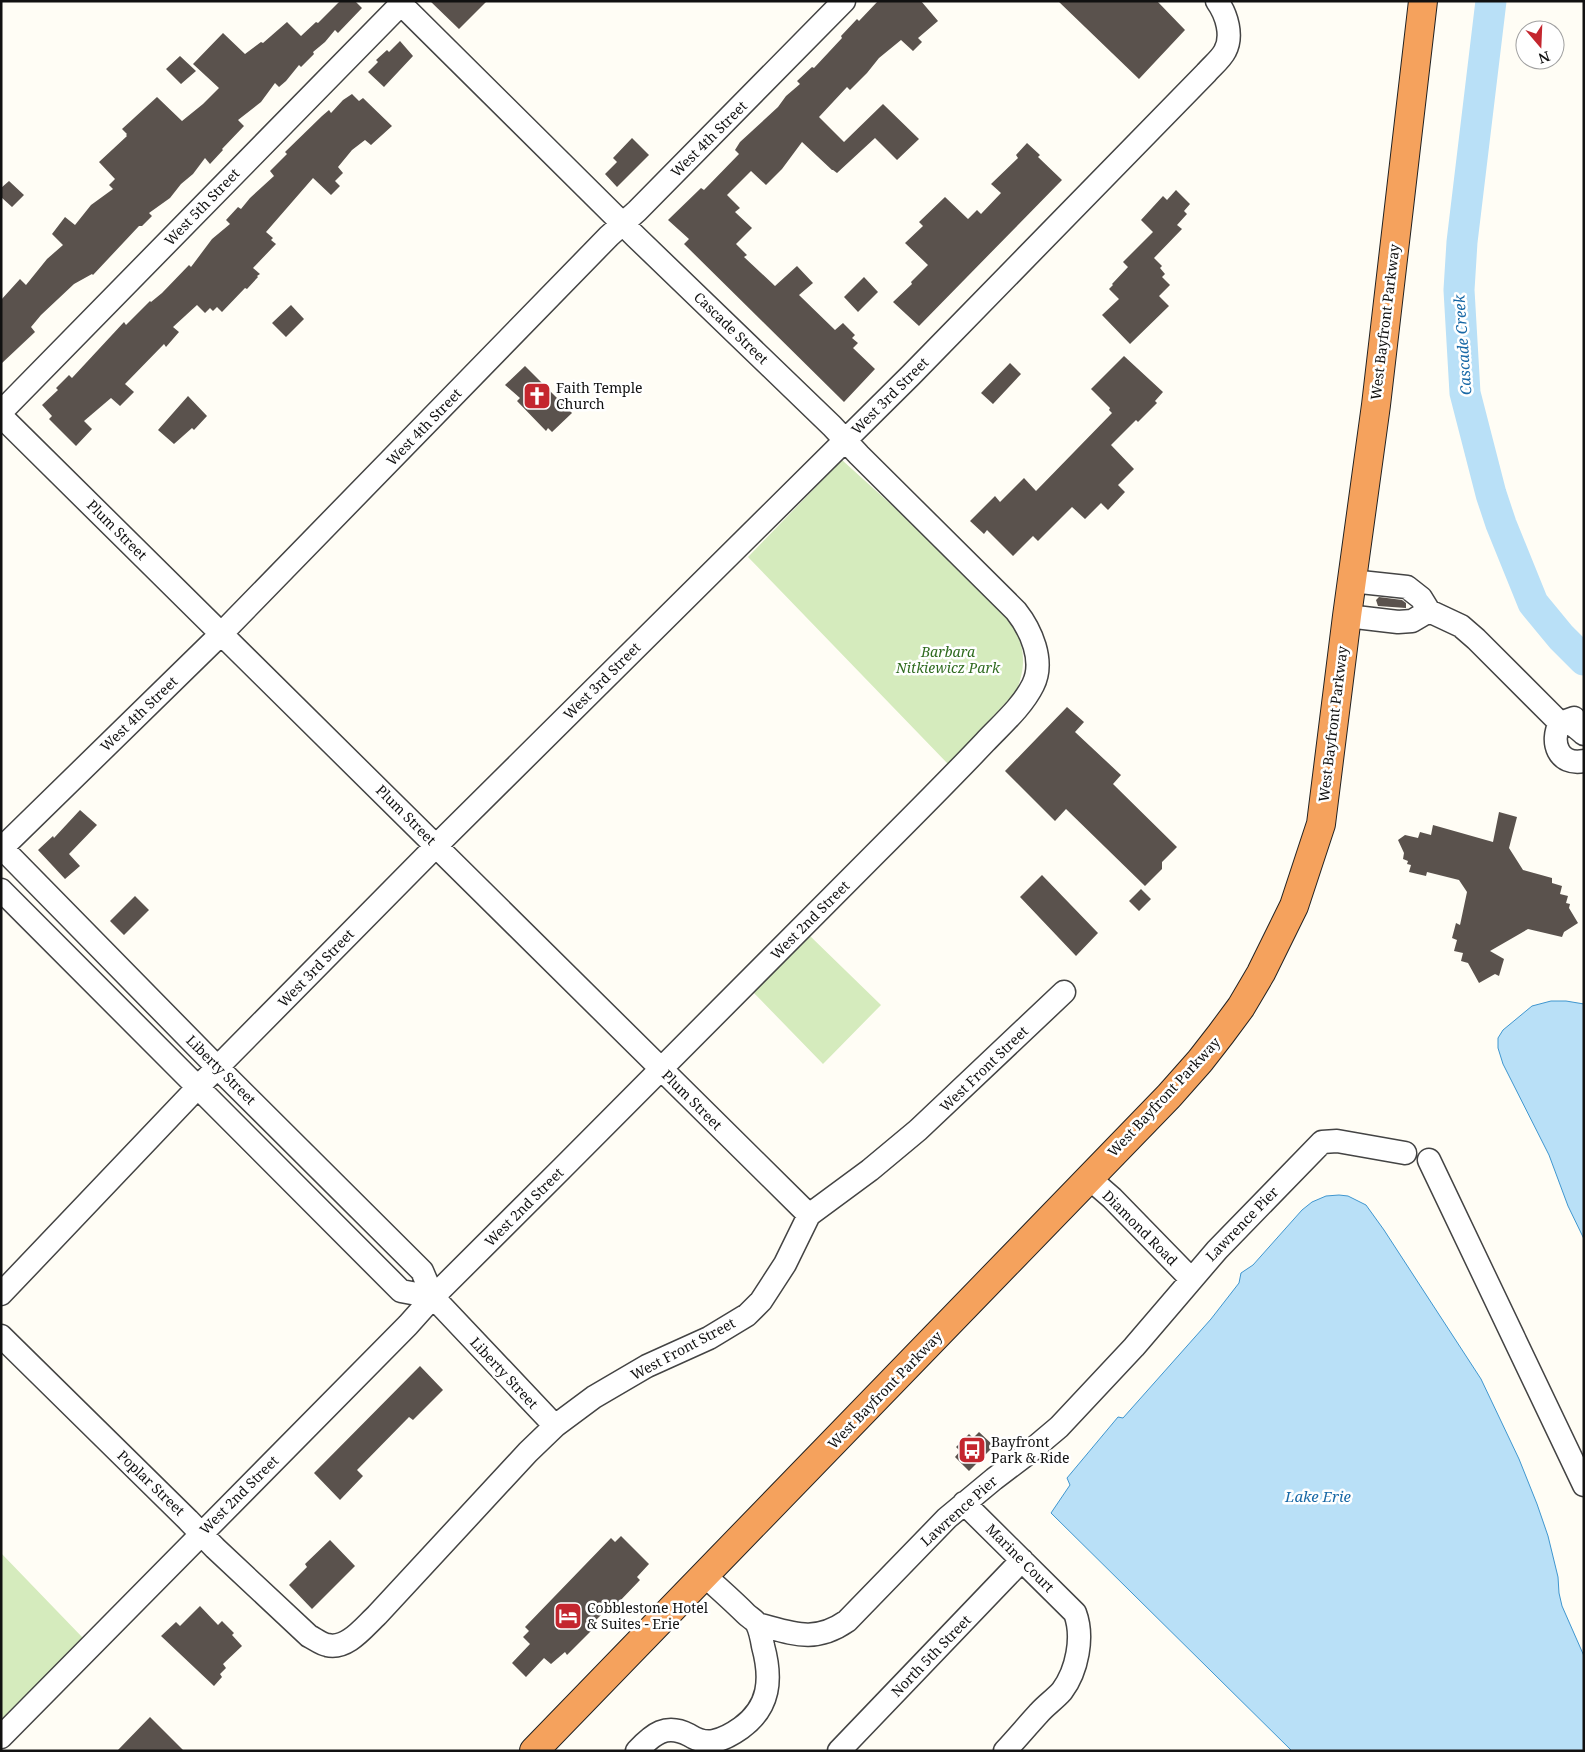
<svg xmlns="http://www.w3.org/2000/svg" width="1585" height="1752" font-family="'Noto Serif',serif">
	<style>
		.green { fill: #d5ebbd }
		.water { fill: #b9e0f7; stroke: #3f96cf }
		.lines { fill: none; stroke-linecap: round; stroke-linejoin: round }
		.river { stroke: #b9e0f7; stroke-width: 31 }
		.building { fill: #5a524d }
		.minor-casing { stroke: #444; stroke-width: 25 }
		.highway-casing { stroke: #222; stroke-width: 30 }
		.minor { stroke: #fff; stroke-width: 22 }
		.highway { stroke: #f5a25d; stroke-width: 28 }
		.labels { text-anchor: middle; stroke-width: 5; stroke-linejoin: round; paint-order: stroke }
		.street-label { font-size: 14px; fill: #111; stroke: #fff }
		.poi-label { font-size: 14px; fill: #111; stroke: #fff; text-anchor: start }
		.park-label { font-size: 14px; font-style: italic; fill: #2f6b1f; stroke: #fff }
		.water-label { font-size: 15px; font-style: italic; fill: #1768a6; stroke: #fff }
	</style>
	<rect width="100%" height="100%" fill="#fffdf5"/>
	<!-- green -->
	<path class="green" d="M842 460 895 508 1011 621C1025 647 1027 664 1016 692L948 764 748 557Z
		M809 935 881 1005 823 1064 753 992Z
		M1 1553 83 1638 1 1721Z"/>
	<!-- water -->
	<path class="water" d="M1551 1001H1566L1584 1004V1239L1568 1206 1549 1155 1503 1064 1498 1048V1038L1503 1030 1532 1006Z
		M1339 1195 1348 1196 1366 1205 1384 1230 1481 1379 1519 1459 1537 1504 1548 1536 1558 1577 1559 1593 1562 1606 1584 1656V1751H1292L1051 1513 1070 1485 1067 1478 1118 1417 1123 1418 1211 1319 1239 1283 1241 1273 1253 1265 1302 1210 1312 1202 1326 1196Z"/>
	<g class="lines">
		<!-- river -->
		<path class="river" d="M1491 1 1462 242 1459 290 1465 393 1491 494 1501 524 1533 603 1561 637 1584 660"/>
	</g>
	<!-- building -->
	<path class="building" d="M340 1H355L362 8 338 33 335 30 325 42 313 52 314 54 301 67 299 65 286 81 279 87 275 83 261 102 238 120 244 126 222 149 223 150 210 164 205 158 193 174 181 184 170 198 149 213 152 216 142 226H139L93 275 92 274 74 284 41 315 31 327 35 332 1 364V300L20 279 26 285 47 259 63 245 52 234 65 217 75 225 91 205 113 189 109 185 115 179 99 162 127 136 126 135 127 134 122 129 157 97 182 121 203 104 219 88 193 64 223 33 245 54 261 42 263 43 287 22 301 36 316 22 318 23Z
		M430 1H487L459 29Z
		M878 1H921L938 21 918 38 922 42 913 51 901 40 879 58 867 73 850 90 847 87 819 117 844 142 883 104 919 139 897 160 875 138 837 173 833 170H832L802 142 782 169 766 185 751 171 727 195 740 208 735 212 752 228 736 244 747 255 744 257 775 286 797 266 813 283 799 295 835 330 843 323 855 335 852 338 858 343 853 348 875 369 844 402 684 244 689 239 668 220 701 188 704 190 739 154 735 150 740 142 778 107 786 96 800 84 797 81 812 67 814 68 842 38 841 36 857 19 859 21Z
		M1058 1H1157L1185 30 1139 79Z
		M400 41 413 56 384 87 368 72 378 62 376 60 387 50 389 52Z
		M180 56 196 71 181 84 166 69Z
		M352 94 359 101 363 98 392 126 371 145 365 140 352 150 338 167 343 173 335 181 340 186 331 195 313 178 266 232 273 238 271 240 276 244 253 268 260 274 257 276 258 277 247 289 245 288 222 312 217 307 213 311 210 308 205 313 197 305 173 327 179 332 166 347 164 344 125 384 134 392 120 406 111 398 84 421 92 429 76 446 49 419 52 416 42 405 58 390 56 388 69 375 72 378 124 322 126 325 150 301 151 302 162 293 189 265 191 267 212 239 230 224 226 220 238 207 241 209 250 198 274 176 270 171 287 154 285 152 322 116 329 110 331 113 343 100Z
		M632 138 649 155 617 187 605 174 617 162 613 158Z
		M1027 143 1040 155 1038 157 1062 180 919 326 893 302 912 284 911 282 928 265 905 243 923 226 919 222 945 197 968 219 977 210 981 214 1001 193 991 184 1018 158 1016 155Z
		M9 181 24 195 12 207 1 197V188Z
		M1176 190 1190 204 1184 211 1187 214 1177 225 1182 229 1154 258 1162 266 1160 268 1165 274 1162 277 1170 285 1159 296 1169 306 1130 344 1102 315 1119 299 1109 289 1113 285 1112 284 1128 267 1123 262 1153 232 1141 220 1163 196 1167 200Z
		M864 277 878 292 858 312 844 297Z
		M291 305 304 319 286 337 272 323Z
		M1124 356 1163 392 1155 401 1157 403 1138 422 1136 420 1111 445 1134 469 1118 485 1125 492 1108 510 1101 503 1085 519 1072 507 1038 541 1033 536 1013 556 987 530 984 534 970 521 995 496 1000 502 1024 478 1036 491 1112 413 1109 410 1110 408 1091 389Z
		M1010 363 1021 374 993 404 981 393Z
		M525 366 572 413 552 432 548 428 546 431 517 401 520 398 505 385Z
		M188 396 207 416 194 430 192 428 174 444 158 430Z
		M1379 597 1402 600 1406 603V608L1378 606 1376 600Z
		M1067 707 1084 722 1075 732 1121 775 1113 784 1177 847 1162 862V869L1145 886 1066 809 1055 821 1005 771Z
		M80 810 97 825 69 854 80 866 65 879 38 850 53 836 54 838Z
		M1499 812 1517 817 1509 848 1523 870 1552 878V883L1562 886 1560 894 1568 896 1566 903 1570 904 1569 908 1578 923 1564 932 1562 937 1528 929 1490 951 1504 959 1499 976 1495 974 1479 983 1468 963 1461 961 1463 953 1454 951 1457 940 1452 938 1456 923 1460 925 1467 892 1459 880 1427 872 1426 876 1409 872 1411 865 1407 864 1408 861 1403 859 1404 853 1398 840 1405 835 1418 838 1420 832 1431 835 1433 825 1493 842Z
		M1042 875 1098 933 1076 956 1020 897Z
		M1141 889 1151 899 1139 911 1129 901Z
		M135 896 149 910 124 935 110 921Z
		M420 1366 443 1390 413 1420 409 1417 357 1470 363 1476 340 1500 314 1473Z
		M979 1432 994 1446 969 1471 955 1457 960 1451 956 1447 969 1434 973 1438Z
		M621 1536 649 1564 637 1577 640 1580 617 1604 614 1602 588 1628 591 1631 567 1655 565 1652 551 1664 544 1658 526 1677 512 1663 530 1644 523 1637 529 1631 525 1627 611 1538 615 1542Z
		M330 1540 355 1566 312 1609 289 1585 307 1567 305 1564Z
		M200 1606 218 1625 222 1621 234 1633 232 1635 242 1646 223 1664 226 1668 220 1674 222 1677 214 1686 161 1636 176 1622 180 1626Z
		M150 1717 184 1751H117Z"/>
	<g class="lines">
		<defs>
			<path id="minor" d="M1 412 404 1
				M1 416 809 1215
				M1351 581 1407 587 1421 598 1429 611 1461 626 1476 639 1560 723C1571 722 1576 727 1584 734
				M1347 616 1398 622 1412 621 1429 611
				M1574 718 1560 723C1550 742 1558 766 1584 761
				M1 847 218 1068 422 1271 433 1297 555 1426
				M1 849 222 633 609 236 637 211 844 1
				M1 890 401 1291 433 1297
				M1429 1160 1584 1485
				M1089 1178 1112 1198 1191 1279
				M1 1294 198 1087 437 845 911 375 1206 73C1212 66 1221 59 1225 51 1233 36 1227 15 1217 1
				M1 1336 188 1520 215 1548 309 1636C315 1639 321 1644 327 1645 347 1650 364 1627 377 1615L528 1452 555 1426 594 1397 647 1366 709 1338 747 1315 761 1301 785 1264 809 1215 870 1170 918 1130 1064 992
				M964 1503 1075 1613C1084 1637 1077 1671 1062 1691 1055 1699 1046 1705 1039 1713 1028 1725 1017 1738 1005 1751
				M757 1624C792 1633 814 1644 847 1621L947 1518 994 1479 1027 1454 1059 1427 1134 1347 1217 1250 1322 1142 1337 1141 1405 1153
				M1 1737 408 1325 433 1297C580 1151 726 1004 872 857 910 819 948 781 985 742 1002 724 1022 707 1033 685 1045 661 1031 630 1016 611L859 455 832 426 636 237 398 1
				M637 1751C653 1734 666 1723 689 1735 697 1740 705 1743 714 1741 724 1739 734 1733 741 1728 770 1707 772 1679 763 1646 762 1640 760 1630 757 1624 755 1620 749 1617 746 1614 732 1600 718 1588 704 1575
				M839 1751 1022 1560"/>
			<path id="highway" d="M534 1751 1169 1096 1200 1061 1221 1034 1241 1007 1261 973 1294 906 1321 824 1347 616 1376 405 1423 1"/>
		</defs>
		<!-- minor casing -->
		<use href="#minor" class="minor-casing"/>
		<!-- highway casing -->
		<use href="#highway" class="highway-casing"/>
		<!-- minor -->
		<use href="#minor" class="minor"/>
		<!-- highway -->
		<use href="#highway" class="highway"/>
	</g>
	<!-- icons -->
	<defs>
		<symbol id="church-square" viewBox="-11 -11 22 22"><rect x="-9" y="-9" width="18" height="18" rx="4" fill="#c4262e" stroke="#fff"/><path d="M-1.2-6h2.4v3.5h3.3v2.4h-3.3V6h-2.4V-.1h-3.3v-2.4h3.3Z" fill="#fff"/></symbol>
		<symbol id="bus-square" viewBox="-11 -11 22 22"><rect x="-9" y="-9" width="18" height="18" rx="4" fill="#c4262e" stroke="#fff"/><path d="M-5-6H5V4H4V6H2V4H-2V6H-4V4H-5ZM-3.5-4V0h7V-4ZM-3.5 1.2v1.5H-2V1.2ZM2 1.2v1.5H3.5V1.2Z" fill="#fff"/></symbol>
		<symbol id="hotel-square" viewBox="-11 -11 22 22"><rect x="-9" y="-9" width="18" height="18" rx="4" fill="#c4262e" stroke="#fff"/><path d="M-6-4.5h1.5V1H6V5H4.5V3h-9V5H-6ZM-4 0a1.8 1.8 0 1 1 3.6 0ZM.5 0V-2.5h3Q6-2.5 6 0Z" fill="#fff"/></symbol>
	</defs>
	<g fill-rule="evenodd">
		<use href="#church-square" x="521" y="380" width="32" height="32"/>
		<use href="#bus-square" x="956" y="1434" width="32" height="32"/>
		<use href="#hotel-square" x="552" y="1600" width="32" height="32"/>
	</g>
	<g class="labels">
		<!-- street labels -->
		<g class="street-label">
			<text transform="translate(709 139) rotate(-45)" y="5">West 4th Street</text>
			<text transform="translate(202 207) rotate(-46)" y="5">West 5th Street</text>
			<text transform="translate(1385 322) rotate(-83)" y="5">West Bayfront Parkway</text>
			<text transform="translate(731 328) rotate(44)" y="5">Cascade Street</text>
			<text transform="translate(890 396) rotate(-45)" y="5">West 3rd Street</text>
			<text transform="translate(424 427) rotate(-46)" y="5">West 4th Street</text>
			<text transform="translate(117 530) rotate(45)" y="5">Plum Street</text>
			<text transform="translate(602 681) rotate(-45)" y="5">West 3rd Street</text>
			<text transform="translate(139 714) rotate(-44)" y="5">West 4th Street</text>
			<text transform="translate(1333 724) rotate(-83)" y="5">West Bayfront Parkway</text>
			<text transform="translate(406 815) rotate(45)" y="5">Plum Street</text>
			<text transform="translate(810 920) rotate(-45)" y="5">West 2nd Street</text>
			<text transform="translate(316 968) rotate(-46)" y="5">West 3rd Street</text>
			<text transform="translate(984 1069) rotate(-44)" y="5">West Front Street</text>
			<text transform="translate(221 1070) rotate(45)" y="5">Liberty Street</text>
			<text transform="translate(1164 1097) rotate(-47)" y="5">West Bayfront Parkway</text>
			<text transform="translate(692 1100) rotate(45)" y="5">Plum Street</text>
			<text transform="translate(524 1207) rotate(-45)" y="5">West 2nd Street</text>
			<text transform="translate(1242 1224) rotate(-46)" y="5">Lawrence Pier</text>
			<text transform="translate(1140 1228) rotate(45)" y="5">Diamond Road</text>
			<text transform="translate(683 1349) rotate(-28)" y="5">West Front Street</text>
			<text transform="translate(504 1373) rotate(47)" y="5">Liberty Street</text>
			<text transform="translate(885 1390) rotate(-46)" y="5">West Bayfront Parkway</text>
			<text transform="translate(151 1483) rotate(44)" y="5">Poplar Street</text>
			<text transform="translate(239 1495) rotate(-45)" y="5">West 2nd Street</text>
			<text transform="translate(959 1511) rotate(-42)" y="5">Lawrence Pier</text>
			<text transform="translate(1020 1558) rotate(45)" y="5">Marine Court</text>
			<text transform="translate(931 1656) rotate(-46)" y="5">North 5th Street</text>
		</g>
		<!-- poi labels -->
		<g class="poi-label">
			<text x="556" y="393">Faith Temple<tspan x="556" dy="16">Church</tspan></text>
			<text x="991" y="1447">Bayfront<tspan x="991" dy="16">Park &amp; Ride</tspan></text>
			<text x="587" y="1613">Cobblestone Hotel<tspan x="587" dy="16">&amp; Suites - Erie</tspan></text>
		</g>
		<!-- park labels -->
		<g class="park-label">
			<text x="948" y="657">Barbara<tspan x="948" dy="16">Nitkiewicz Park</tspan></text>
		</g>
		<!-- water labels -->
		<g class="water-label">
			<text transform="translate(1463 345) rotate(-94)" y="5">Cascade Creek</text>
			<text x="1318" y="1502">Lake Erie</text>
		</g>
	</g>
	<!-- border -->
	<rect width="1585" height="1752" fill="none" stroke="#111111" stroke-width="5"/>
	<!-- north arrow -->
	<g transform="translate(1540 45) rotate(161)"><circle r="24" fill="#ffffff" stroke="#a0a0a0"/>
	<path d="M0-4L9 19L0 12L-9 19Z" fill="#c4262e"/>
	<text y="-8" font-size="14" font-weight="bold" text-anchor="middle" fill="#111111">N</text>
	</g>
</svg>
